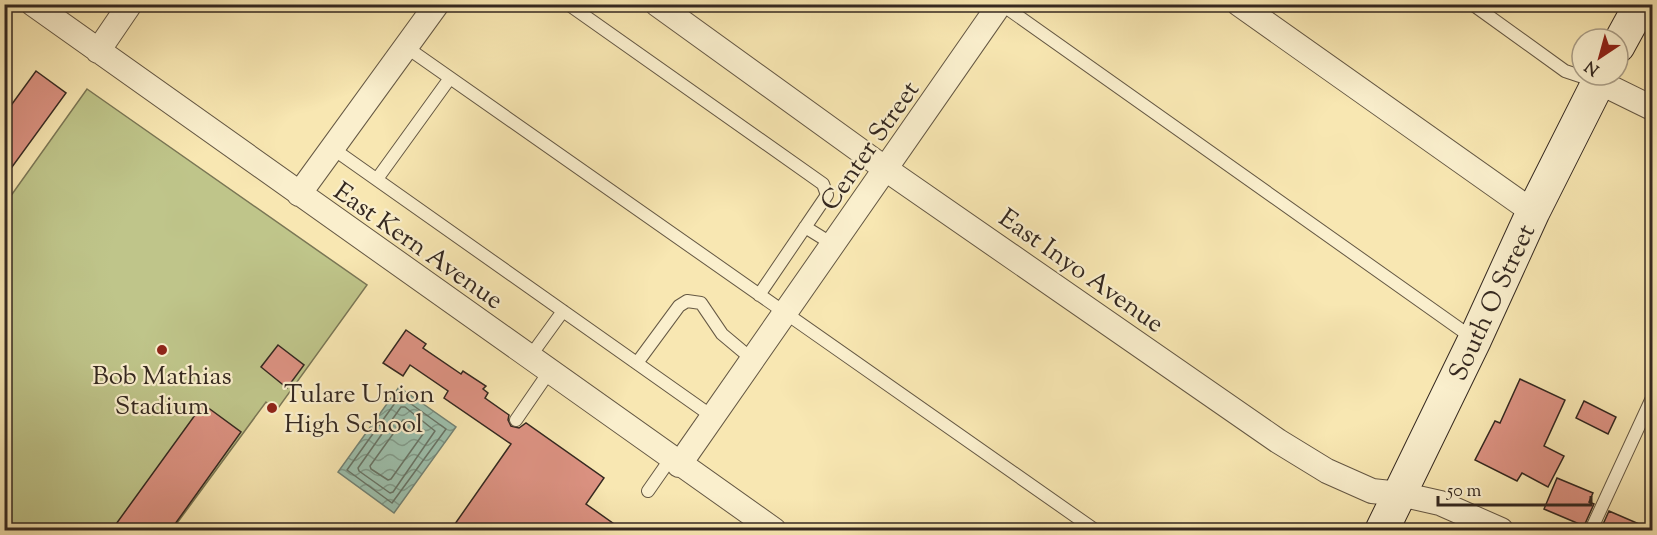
<svg xmlns="http://www.w3.org/2000/svg" width="1657" height="535" font-family="'Sorts Mill Goudy',serif">
	<style>
		.garden { fill: #bfc58a; stroke: #7a7655; stroke-width: 1.5 }
		.water { fill: url(#water-waves); stroke: #738375; stroke-width: 1.5 }
		.lines { fill: none; stroke-linecap: round; stroke-linejoin: round }
		.shore { stroke: #687466; stroke-width: 1.5 }
		.building { fill: #dc9282; stroke: #342820; stroke-width: 1.5 }
		.lane-casing { stroke: #655844; stroke-width: 14 }
		.street-casing { stroke: #655844; stroke-width: 26 }
		.secondary-casing { stroke: #342820; stroke-width: 35 }
		.lane { stroke: #faefcd; stroke-width: 12 }
		.street { stroke: #faefcd; stroke-width: 24 }
		.secondary { stroke: #faefcd; stroke-width: 33 }
		.poi-dot { fill: #8f2418; stroke: #faefcd; stroke-width: 2 }
		.labels { text-anchor: middle; stroke-width: 4.5; stroke-linejoin: round; paint-order: stroke }
		.street-label { font-size: 26px; fill: #342820; stroke: #faefcd }
		.poi-label { font-size: 26px; fill: #342820; stroke: #faefcd }
	</style>
	<defs>
		<pattern id="water-waves" width="16" height="10" patternUnits="userSpaceOnUse" patternTransform="scale(1.5)"><rect width="16" height="10" fill="#9dc0ad"/><path d="M0 5q4-4 8 0t8 0" fill="none" stroke="#819c8c"/></pattern>
	</defs>
	<rect width="100%" height="100%" fill="#f8e7b2"/>
	<filter id="stains"><feTurbulence type="fractalNoise" baseFrequency=".00333" numOctaves="4"/><feColorMatrix values="0 0 0 0 .2 0 0 0 0 .09 0 0 0 0 .02 0 0 0 .5 -.17"/></filter>
	<radialGradient id="worn" r=".72"><stop offset=".6" stop-color="#630" stop-opacity="0"/><stop offset="1" stop-color="#630" stop-opacity=".3"/></radialGradient>
	<!-- garden -->
	<path class="garden" d="M87 89 367 285 276 411 266 402 172 530H5V204Z"/>
	<!-- water -->
	<path class="water" d="M399 387 456 427 394 513 338 472Z"/>
	<g class="lines">
		<!-- shore -->
		<path class="shore" d="M400 396 446 429 392 503 347 470Z
			M401 407H405L435 431 393 492 390 493 359 471 358 468Z
			M403 420H406L422 431 423 434 391 479 388 480 371 469 370 466Z"/>
	</g>
	<!-- building -->
	<path class="building" d="M36 71 66 93 4 178V115Z
		M406 330 426 344 423 348 461 374 463 371 486 386 483 389 488 393 485 398 509 415 508 420 511 426 519 428 526 423 604 478 586 504 624 531H450L511 444 444 398 448 391 410 365 403 376 383 363Z
		M278 345 304 365 287 388 261 367Z
		M1520 379 1565 400 1544 446 1564 456 1548 487 1522 473 1517 481 1475 460 1495 421 1500 423Z
		M1584 401 1616 417 1608 434 1576 418Z
		M203 404 241 432 170 531H111Z
		M1557 478 1593 493 1589 502 1594 504 1584 526 1544 509Z
		M1609 511 1653 530V531H1600Z"/>
	<g class="lines">
		<defs>
			<path id="lane" d="M568 4 823 184 827 195 759 295
				M1001 4 1474 339
				M1472 4 1565 71 1598 82
				M406 47 1095 530
				M332 148 713 417
				M377 179 450 78
				M805 227 834 245
				M529 358 563 311
				M637 363 679 306 687 301 701 303 722 334 753 360
				M516 420 549 372
				M648 491 671 458
				M1591 530 1652 398"/>
			<path id="street" d="M33 4 774 530
				M657 4 887 170 1278 441 1327 471 1372 491 1400 494 1440 503 1501 530
				M1239 4 1533 212
				M98 51 130 4
				M1599 82 1652 108
				M299 194 437 4
				M679 465 1000 4"/>
			<path id="secondary" d="M1618 46 1641 4
				M1382 530 1475 339 1533 212 1602 75"/>
		</defs>
		<!-- lane casing -->
		<use href="#lane" class="lane-casing"/>
		<!-- street casing -->
		<use href="#street" class="street-casing"/>
		<!-- secondary casing -->
		<use href="#secondary" class="secondary-casing"/>
		<!-- lane -->
		<use href="#lane" class="lane"/>
		<!-- street -->
		<use href="#street" class="street"/>
		<!-- secondary -->
		<use href="#secondary" class="secondary"/>
	</g>
	<!-- markers -->
	<g class="poi-dot">
		<circle cx="162" cy="350" r="6"/>
		<circle cx="272" cy="408" r="6"/>
	</g>
	<g class="labels">
		<!-- street labels -->
		<g class="street-label">
			<text transform="translate(869 145) rotate(-55)" y="9">Center Street</text>
			<text transform="translate(419 245) rotate(35)" y="9">East Kern Avenue</text>
			<text transform="translate(1082 270) rotate(35)" y="9">East Inyo Avenue</text>
			<text transform="translate(1491 302) rotate(-65)" y="9">South O Street</text>
		</g>
		<!-- poi labels -->
		<g class="poi-label">
			<text x="162" y="384">Bob Mathias<tspan x="162" dy="30">Stadium</tspan></text>
			<text x="284" y="402" text-anchor="start">Tulare Union<tspan x="284" dy="30">High School</tspan></text>
		</g>
	</g>
	<!-- margin -->
	<rect width="1657" height="535" fill="none" stroke="#f8e7b2" stroke-width="24"/>
	<rect x="6" y="6" width="1645" height="523" fill="none" stroke="#342820" stroke-width="3"/>
	<rect x="12" y="12" width="1633" height="511" fill="none" stroke="#342820" stroke-width="1.5"/>
	<!-- north arrow -->
	<g transform="translate(1600 57) rotate(216)"><circle r="28" fill="#faefcd" stroke="#ab9f88" stroke-width="1.5"/>
	<path d="M0-4.5L10 22L0 15L-10 22Z" fill="#8f2418"/>
	<text y="-9" font-size="16" font-weight="bold" text-anchor="middle" fill="#342820">N</text>
	</g>
	<!-- scale -->
	<path d="M1438 496v9h153v-9" fill="none" stroke="#342820" stroke-width="3"/>
	<text x="1447" y="496" font-size="18" fill="#342820" stroke="#faefcd" stroke-width="4.5" paint-order="stroke">50 m</text>
	<rect width="100%" height="100%" filter="url(#stains)"/>
	<rect width="100%" height="100%" fill="url(#worn)"/>
</svg>
